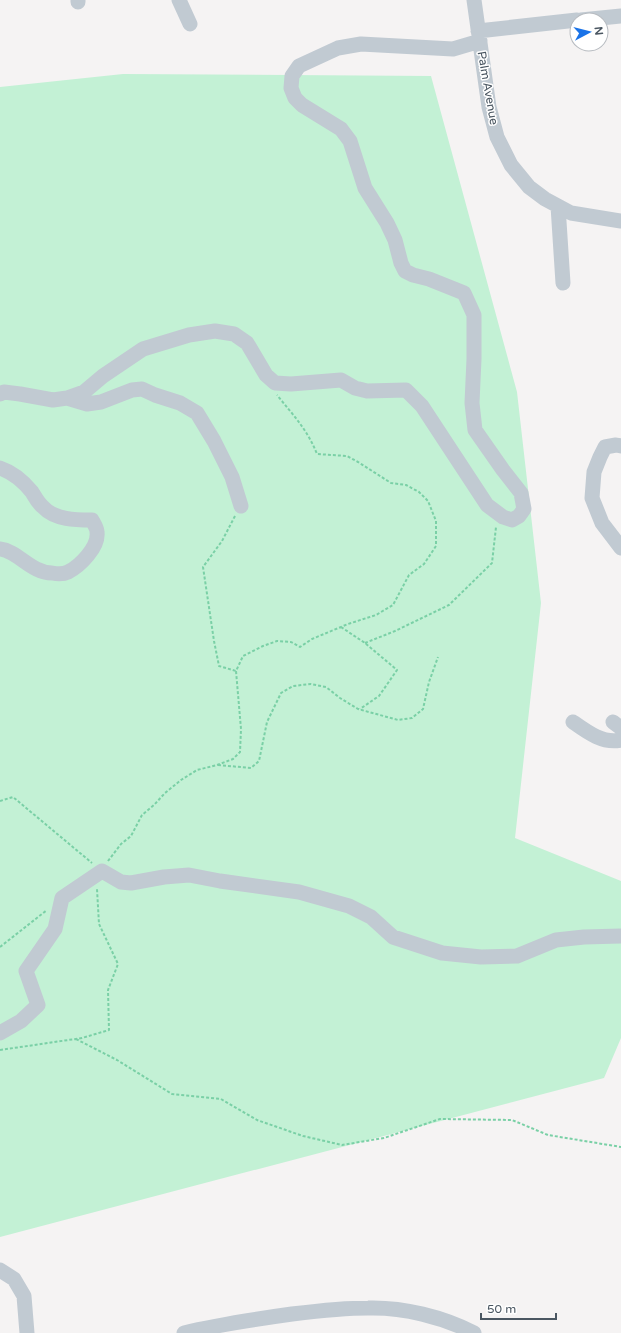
<svg xmlns="http://www.w3.org/2000/svg" width="621" height="1333" font-family="'Varela Round',sans-serif">
	<style>
		.green { fill: #c3f1d5 }
		.lines { fill: none; stroke-linecap: round; stroke-linejoin: round }
		.path { stroke: #7ad0a6; stroke-width: 2; stroke-dasharray: 3 2; stroke-linecap: butt }
		.minor { stroke: #c1cad2; stroke-width: 15 }
		.labels { text-anchor: middle; stroke-width: 3; stroke-linejoin: round; paint-order: stroke }
		.street-label { font-size: 12px; fill: #4a5661; stroke: #fff }
	</style>
	<rect width="100%" height="100%" fill="#f5f3f3"/>
	<!-- green -->
	<path class="green" d="M123 74 431 76 517 392 541 603 515 838 621 881V1038L604 1078 0 1237V87Z"/>
	<g class="lines">
		<!-- path -->
		<path class="path" d="M235 516 222 541 203 567 214 641 219 666 236 671
			M341 627 365 643 397 670 379 696 360 709
			M365 643 395 631 449 605 492 563 496 527
			M218 765 251 768 259 761 267 722 281 693 293 686 311 684 326 687 340 698 358 709 398 720 412 718 423 709 429 682 438 657
			M0 801 13 797 92 863
			M108 861 121 844 131 836 142 815 154 805 165 793 181 780 197 770 217 765 233 759 240 752 241 729 236 671 243 656 263 646 277 641 291 642 300 647 312 639 348 624 376 615 393 605 409 575 424 564 436 546V521L428 501 419 492 406 485 391 483 358 462 347 456 317 454C307 429 293 415 277 395
			M0 947 47 910
			M76 1039 117 1060 172 1094 221 1099 257 1120 303 1136 342 1145 384 1138 440 1119 512 1120 548 1135 621 1147
			M0 1050 82 1038 109 1030 108 990 118 964 99 924 97 889"/>
		<!-- minor -->
		<path class="minor" d="M78 0V2
			M179 0 190 24
			M474 0 489 107 497 137 511 165 529 187 545 199 571 213 621 221
			M581 20 621 16
			M478 31 577 20
			M558 206 563 283
			M0 394 4 392 20 394 53 400 67 398 84 392 103 376 143 349 189 335 215 331 234 334 247 343 266 375 275 383 291 384 341 380 355 388 367 391 406 390 422 406 487 505 503 517 512 520 519 516 524 509 521 493 503 470 475 430 472 403 474 359V315L464 293 429 279 413 275 405 271 401 263 395 240 387 223 365 188 350 141 341 129 302 105 295 98 291 88 292 76 299 66 338 48 361 44 453 49 480 41
			M67 398 87 404 101 402 132 390 142 389 155 395 180 403 197 413 214 441 232 477 241 506
			M621 446 616 445 605 447 600 457 594 472 592 498 602 523 621 548
			M0 468C12 472 24 482 32 492 35 497 38 503 43 507 55 520 76 520 92 520 94 524 97 528 97 532 99 547 80 566 68 572 64 574 57 574 52 573 31 573 18 551 0 549
			M573 722C587 732 603 744 621 740
			M613 722 621 728
			M0 1033 21 1021 38 1005 26 971 55 929 62 898 102 871 121 882 131 883 164 877 189 875 220 881 299 892 349 906 371 917 393 937 442 953 481 957 517 956 556 940 584 937 621 936
			M0 1270 14 1279 24 1296 27 1333
			M184 1333C220 1324 256 1319 292 1314 317 1311 343 1308 368 1308 403 1307 443 1317 474 1333"/>
	</g>
	<g class="labels">
		<!-- street labels -->
		<g class="street-label">
			<text transform="translate(488 88) rotate(80)" y="4">Palm Avenue</text>
		</g>
	</g>
	<!-- north arrow -->
	<g transform="translate(589 32) rotate(83)"><circle r="19" fill="#ffffff" stroke="#b7bbc0"/>
	<path d="M0-3L7 15L0 10L-7 15Z" fill="#1a73e8"/>
	<text y="-6" font-size="11" font-weight="bold" text-anchor="middle" fill="#4a5661">N</text>
	</g>
	<!-- scale -->
	<path d="M481 1313v6h75v-6" fill="none" stroke="#4a5661" stroke-width="2"/>
	<text x="487" y="1313" font-size="12" fill="#4a5661" stroke="#ffffff" stroke-width="3" paint-order="stroke">50 m</text>
</svg>
